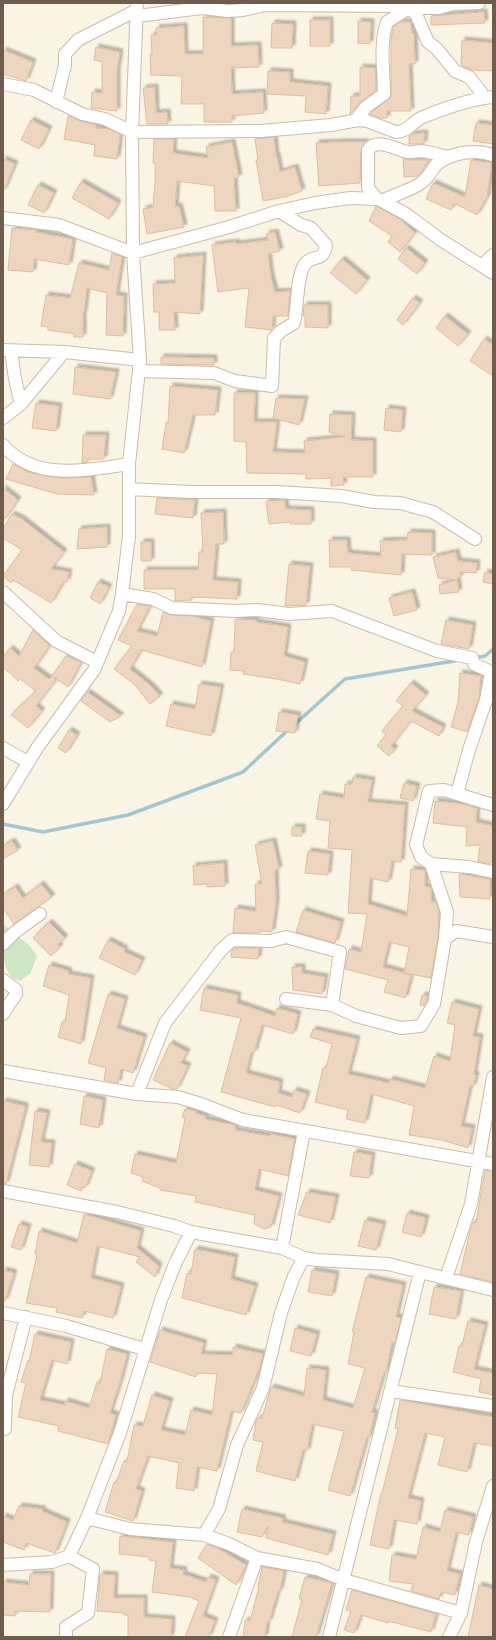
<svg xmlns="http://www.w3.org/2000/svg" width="496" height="1640" font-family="'Public Sans',sans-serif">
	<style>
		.green { fill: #cfe6c4 }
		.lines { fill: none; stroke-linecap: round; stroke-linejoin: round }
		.stream { stroke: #a2c6d2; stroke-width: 3.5 }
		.building { fill: #edd5bf; stroke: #ddbea1; fill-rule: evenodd; filter: url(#shadow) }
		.minor-casing { stroke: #cabcac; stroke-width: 14 }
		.minor { stroke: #fff; stroke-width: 12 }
	</style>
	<defs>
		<filter id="shadow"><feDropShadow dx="3" dy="-3" stdDeviation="1" flood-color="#0004"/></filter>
	</defs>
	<rect width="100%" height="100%" fill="#faf4e4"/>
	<!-- green -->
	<path class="green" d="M3 924 29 945 37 956 30 974 20 981C0 978 3 942 3 924Z"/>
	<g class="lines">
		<!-- stream -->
		<path class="stream" d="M474 658 485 656 493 649
			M294 725 345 679 460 660
			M3 824 43 832 128 815 243 772 289 729"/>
	</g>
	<!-- building -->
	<path class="building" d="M484 12 485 23 431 25V16Z
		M203 17 231 18V46L258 45 259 67 231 68 232 94 263 92 264 113 232 116V122H204V104H181L182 76 151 75 150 54H152L151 35H157L156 28 184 26 185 54H203Z
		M310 20H330V46H310Z
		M358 21 371 22 370 44 358 43Z
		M400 22H411L412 34H414L415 64H409L411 111H387V118H381L370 114 391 97V41L393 27Z
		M272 23 293 24 292 48H271Z
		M462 40 493 43V71L472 70 461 65Z
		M96 47 120 52 117 71V111L91 108 92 92 102 93V62L94 60Z
		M3 50 33 62 26 81 3 74Z
		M360 67 375 68 376 90 361 101 350 114 351 96H360Z
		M268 71 290 72V82L328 86 326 114 305 112 306 96 267 94Z
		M155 87 156 113 167 112 168 124H147L143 88Z
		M68 116 80 121 96 125V128L109 129 120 134 117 159 94 156 95 145 64 139Z
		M31 120 49 129 39 149 21 140Z
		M476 123 493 125V144L473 141Z
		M425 133 424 144H409V136L413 134Z
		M274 137 276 156H277L280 172 295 167 302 191 285 197 263 201 256 160H258L255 139Z
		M154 139H174L173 153 208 158 206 147 232 142 239 177 234 178 236 211H215L214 186 177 181 175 207 179 206 184 227 147 234 143 209 153 207 155 182V163H153Z
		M340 142H366L361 150 360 183 319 186 316 143Z
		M403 158 409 160H429L418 176 404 177Z
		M3 159 15 164 3 192Z
		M471 160 492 163 487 197 477 215 454 203 451 210 426 199 433 183 465 197Z
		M81 182 118 203 109 219 72 198Z
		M38 185 54 193 44 213 28 205Z
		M376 206 400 219 415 233 400 252 388 242 392 236 369 221Z
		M12 228 36 230V232L73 239 69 265 34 259 33 272 8 270Z
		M275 232 280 251 268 254 271 277 275 292 290 291 288 316H273L272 330 245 327 249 288 218 292 212 245 236 242 237 244 268 240 266 234Z
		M406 248 425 263 417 274 398 259Z
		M112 253 122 257 116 295 124 296 123 336 106 335 107 293 87 288 84 313 83 312V337H74V334L48 330V327L41 326 46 295 70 298 79 263 109 270Z
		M203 255 200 314 174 312 175 330H159V312H154L153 284 175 283 174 258Z
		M342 259 367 280 356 294 330 273Z
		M413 298 420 303 403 325 397 320Z
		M304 305H328V328L305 327V316H303Z
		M445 316 468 334 458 346 436 328Z
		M484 339 493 345V376L470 361Z
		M161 357 214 358V365L161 364Z
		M75 367 116 372 110 399 73 394Z
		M170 386 218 390 215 415H193L184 453 162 449 166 423H168Z
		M234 393H255L254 422H277L273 452 305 453 304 441 345 437 329 432 330 414 352 415 351 440 373 441V477H343L344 485 331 486V478L306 479V474L247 473 246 442 234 441Z
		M276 398 305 399 299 425 273 418Z
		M36 403 59 406 56 431 32 428Z
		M386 408 403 410 401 432 384 430Z
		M83 435H106L104 459H88V462L82 463Z
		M13 464 28 472 45 476 62 478 91 477 94 495 57 494 6 479Z
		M3 488 18 500 3 521Z
		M157 498 195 500 193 518 155 514Z
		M285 500 286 509 311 510V524H290V522L269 524 266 501Z
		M223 512 224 544H216L213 580 238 582 237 599 192 597V600L175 601V589H144V570H198L199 552H203L201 513Z
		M12 514 22 519 64 552 51 569 69 572 67 582 64 581 51 603 13 580 11 583 3 576 22 550 3 538V529Z
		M107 527V547L77 549 79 529Z
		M408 532 432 533V555L402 554 401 575 351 570 352 567H330L329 540H347L348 553 381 556 380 541 407 540Z
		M141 542H151V561H141Z
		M456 552 458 561 477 563 476 573 460 572 461 577 457 578 459 592 440 594 439 585 457 580 438 578 433 557Z
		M289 564 310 566 306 605 285 606Z
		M485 572 493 574V584L483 582Z
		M98 582 109 587 100 604 90 598Z
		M412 592 417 610 394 616 389 598Z
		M137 604 150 606 137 631 157 636 163 612 171 615 193 616 211 621 202 667 141 650 130 669 151 686 160 696 150 704 134 684 114 669 132 646 118 640Z
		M235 619 256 620V622L288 627 284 656 305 662 300 684 282 680 243 674 244 671 230 670 231 652H234Z
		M446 620 473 625 469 649 441 644Z
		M33 630 50 646 34 668 49 679 52 676 56 680 36 706 42 711 28 728 11 715 36 691 20 679 18 681 3 667V657L10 648 19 656Z
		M66 656 81 662 68 687 52 676Z
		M460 673 481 676 479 698 467 732 451 727 458 702Z
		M411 683 426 695 412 711 443 727 439 736 411 721 391 746 395 749 389 756 377 746 386 735 382 731 403 706 396 701Z
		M199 684 221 687 211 736 166 726 171 704 195 709Z
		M87 692 121 716 110 722 81 701Z
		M279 712 298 715 295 733 276 731Z
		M69 730 77 735 66 753 58 748Z
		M353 777 372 780 368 802 405 805 401 862 392 861 388 882 370 878 368 904 407 916 411 869 425 870V887H431V902H436L439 912 438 938 431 978 404 973 411 975 405 998 384 992 388 980 345 969 349 949 361 952 367 914 348 913 352 850 328 848 330 821 316 819 320 794 344 798 345 784H352ZM389 942 409 947 404 973 383 967Z
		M404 783 417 786 413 801 400 798Z
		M435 801 463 804 477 808 476 822 493 826V863L490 862V864L478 861 480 845 466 846 467 827 433 823Z
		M292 827H302V836H292Z
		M12 841 18 850 3 859V846Z
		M273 841 279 869 275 870 276 901 272 932 260 931V933H233L235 908 256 911 255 884H262L255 845Z
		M308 851 330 854 328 875 305 873Z
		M224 863 225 886 207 887V884L194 885 193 866Z
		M459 874 490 879V899L460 897Z
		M41 884 52 897 14 924 3 908V895L15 887 23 898Z
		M303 910 341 922 335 943 296 932Z
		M49 922 65 938 58 944 60 947 51 956 33 938Z
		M108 940 125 949 124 952 142 960 135 975 99 958Z
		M235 948H259L258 959 231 957 232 950Z
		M49 965 69 971 68 974 91 978 81 1044 58 1037 62 1022 65 1023 69 995 43 986Z
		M292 967H302V973L325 977 322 994 293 990Z
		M204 988 238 995 237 1003 275 1016 277 1008 298 1014 293 1034 262 1025 254 1053 251 1052 246 1073 280 1082 278 1093 292 1097 294 1090 307 1094 300 1113 276 1105 275 1107 221 1092 241 1018 200 1010Z
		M108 994 125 999 117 1028 144 1037 133 1073 121 1069 118 1083 104 1080 106 1068 88 1063Z
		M422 995 428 996 424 1006 420 1005Z
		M452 1002 479 1009 473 1036 480 1037 474 1074 476 1075 473 1087 470 1086 461 1126 472 1128 468 1148 442 1140 409 1135 414 1106 371 1094 365 1123 346 1119 348 1110 315 1102 323 1068H326L332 1044 310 1037 313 1029 357 1039 348 1074 389 1083 390 1079 425 1088 434 1056 450 1061 455 1025 447 1023Z
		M170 1043 187 1052 181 1063 188 1066 177 1089H172L153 1080Z
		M84 1096 103 1100 99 1128 80 1124Z
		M3 1101 25 1106V1109L6 1184 3 1183Z
		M185 1109 196 1111 195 1113 206 1116 205 1119 235 1125V1130L270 1136 271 1134 295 1139 288 1176 259 1169 255 1190 279 1196 271 1227 264 1229 254 1224 255 1215 195 1202 196 1196 160 1190V1188L142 1181 143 1177 131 1173 135 1154 176 1163 185 1118 182 1117Z
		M35 1111 47 1113 41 1142 52 1143 49 1167 29 1165Z
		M354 1152 372 1155 369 1178 350 1176Z
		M75 1164 92 1171 85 1188 82 1187 81 1191 67 1185Z
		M485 1170 493 1171V1282L460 1274 470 1231 473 1222 476 1223Z
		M307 1192 336 1197 330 1223 298 1215Z
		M407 1213 426 1218 421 1237 402 1232Z
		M84 1214 141 1231 137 1248 159 1266 155 1277 136 1262 140 1257 97 1246 91 1278 121 1286 113 1318 84 1311 82 1318 56 1312 57 1308 26 1303 37 1255 35 1254 39 1231 77 1243Z
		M365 1220 383 1224 376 1250 358 1246Z
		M19 1224 28 1227 21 1250 11 1247Z
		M195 1249 235 1257 231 1279 255 1286 246 1315 182 1298 187 1273 191 1274Z
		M3 1270 14 1273 5 1301H3Z
		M312 1270 336 1274 332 1296 308 1292Z
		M366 1277 403 1285 396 1317 401 1318 395 1343 392 1342 386 1372H384L372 1412 375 1413 369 1438 367 1437 350 1496 328 1490 344 1431 312 1424 307 1451 303 1450 295 1481 256 1471 263 1442 253 1440 256 1421 258 1418H262L271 1387 304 1396 307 1368 326 1370 323 1400 353 1408 365 1368 348 1364 354 1332H352Z
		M434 1287 461 1291 456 1319 429 1314Z
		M468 1321 485 1325 474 1369 493 1373V1395L479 1392 481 1379 453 1372 459 1346H462Z
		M295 1328 317 1334 311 1356 290 1351Z
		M160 1330 204 1343 201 1354 233 1355V1347L263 1354 260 1367 241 1413 231 1411 217 1471 197 1467 194 1491 176 1488 179 1463 148 1456 136 1489 142 1491 133 1521 105 1512 114 1482 116 1483 124 1461 127 1462 134 1425 143 1426 152 1395 170 1401 161 1430 185 1435 191 1410 212 1415 217 1374 197 1373 196 1377 150 1362Z
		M35 1334 71 1342 67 1364 52 1360 40 1400 65 1405V1401L89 1408 97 1382 100 1383 107 1349 127 1354 121 1379 110 1413 116 1415 108 1444 58 1431 59 1426 18 1417 26 1383 21 1382 28 1360 29 1361Z
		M400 1400 493 1417V1446L474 1443 467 1472 438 1465 445 1437 425 1433 408 1498 421 1501 417 1524 394 1520 389 1549 370 1545 381 1493H382L398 1429 395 1428Z
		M19 1506 43 1509 42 1511 67 1522 55 1553 26 1543 24 1550 3 1542V1516L13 1520Z
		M242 1509 283 1518 282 1522 333 1534 328 1555 266 1538 268 1526 262 1537 237 1532Z
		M445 1510 473 1517 469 1535 456 1532 447 1571 460 1574 455 1595 441 1592 439 1599 411 1591 413 1584 389 1581 392 1555 416 1559 423 1527 440 1532Z
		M120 1536 173 1542 170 1568 184 1570 183 1574 206 1582 208 1577 216 1580 203 1616 215 1621 209 1637H185L199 1601 189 1597 152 1592 156 1561 149 1560V1557L119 1554Z
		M207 1544 219 1549 246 1565 236 1585 198 1558Z
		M262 1567 284 1571 280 1591H278L269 1622 267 1621 265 1637H243L245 1620 250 1621 259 1587H258Z
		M30 1574H51L50 1612 15 1611V1616L3 1615V1582L29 1585Z
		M100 1574 115 1575 114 1598H144V1617L172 1619 171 1637H128V1615H124V1613L97 1611Z
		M305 1577 332 1583 316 1637H292L302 1599H299Z
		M479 1585 493 1589V1637H468Z
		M352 1590 436 1614 431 1632 388 1621V1623L361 1615 354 1633 344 1630 351 1611 346 1610Z"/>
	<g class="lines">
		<defs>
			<path id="minor" d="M137 16 202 8 228 11 243 10 265 5 391 6 409 8H439L453 4 479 3
				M3 84 34 90 82 114 105 119 132 132 261 131 331 125 358 120 367 121 396 132C408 132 413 121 423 117 445 108 470 99 493 97
				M56 102 65 65V54L78 40 137 10
				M355 121 366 107 384 94C384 71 379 45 387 22L409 8 416 14 428 42 437 49 455 71 469 77 481 92V98
				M377 199 368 188V150C377 137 396 150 408 152 412 153 417 151 421 151 430 152 440 155 449 157
				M382 201C395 194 410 191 421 183 430 177 432 168 437 164 452 152 475 149 493 155
				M3 218 59 225 133 253 229 227 279 211 315 203 350 198 378 199 406 214 441 240 493 273
				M483 265 493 255
				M3 350 64 352 140 360
				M11 351 15 379 21 404
				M139 371 214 373 235 381 272 386 274 338 281 331 294 323C298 308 296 276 305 264 312 254 324 263 326 245L311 228 301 225 279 211
				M3 418 21 404 64 352
				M3 445C35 482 86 470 129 464
				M129 489 191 492H277L342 496 374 502 400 503 433 512 475 539
				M3 592 56 641 97 662
				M122 594 153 599 172 608 236 611 257 610 289 614 332 611 437 651 472 658 474 664 491 672 486 700
				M3 748 28 762
				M457 794 469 750 486 700 490 695
				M3 804 37 748 94 670 119 611 122 594 129 536V464L140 360 133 253 132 132 137 3
				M493 805 444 790 429 791 416 845 421 857 431 864 469 867 493 872
				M445 939 456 931 493 937
				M3 944 15 932 40 914
				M3 980 16 990V994L3 1014
				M286 999 332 1005
				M3 1071 137 1094 178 1097 201 1104 243 1120 493 1164
				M137 1094 165 1023 221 950 232 940 271 941 286 937 340 952 332 1005 356 1016 401 1028 421 1026 434 1004 445 939 447 912 431 864
				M3 1191 117 1212 174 1226 191 1232 282 1248 304 1258 317 1260 388 1264 420 1272
				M282 1248 304 1131
				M446 1278 471 1204 493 1077
				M3 1313 66 1326 144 1349
				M391 1391 493 1406
				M5 1429 6 1395 26 1317
				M87 1518 130 1529 204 1535 229 1544 257 1558 317 1569 344 1580 461 1613 449 1637
				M204 1535 219 1509 237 1445 263 1388 281 1313 294 1276 304 1258
				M3 1565 52 1562 69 1556 87 1518 120 1433 161 1300 175 1264 191 1232
				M461 1613 476 1542 493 1486
				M66 1637V1627L88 1613 93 1569 69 1556
				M229 1637 257 1558
				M329 1637 420 1272 493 1290"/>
		</defs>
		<!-- minor casing -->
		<use href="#minor" class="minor-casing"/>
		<!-- minor -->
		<use href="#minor" class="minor"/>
	</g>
	<!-- border -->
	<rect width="496" height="1640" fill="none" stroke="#705c4c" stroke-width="8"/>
</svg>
